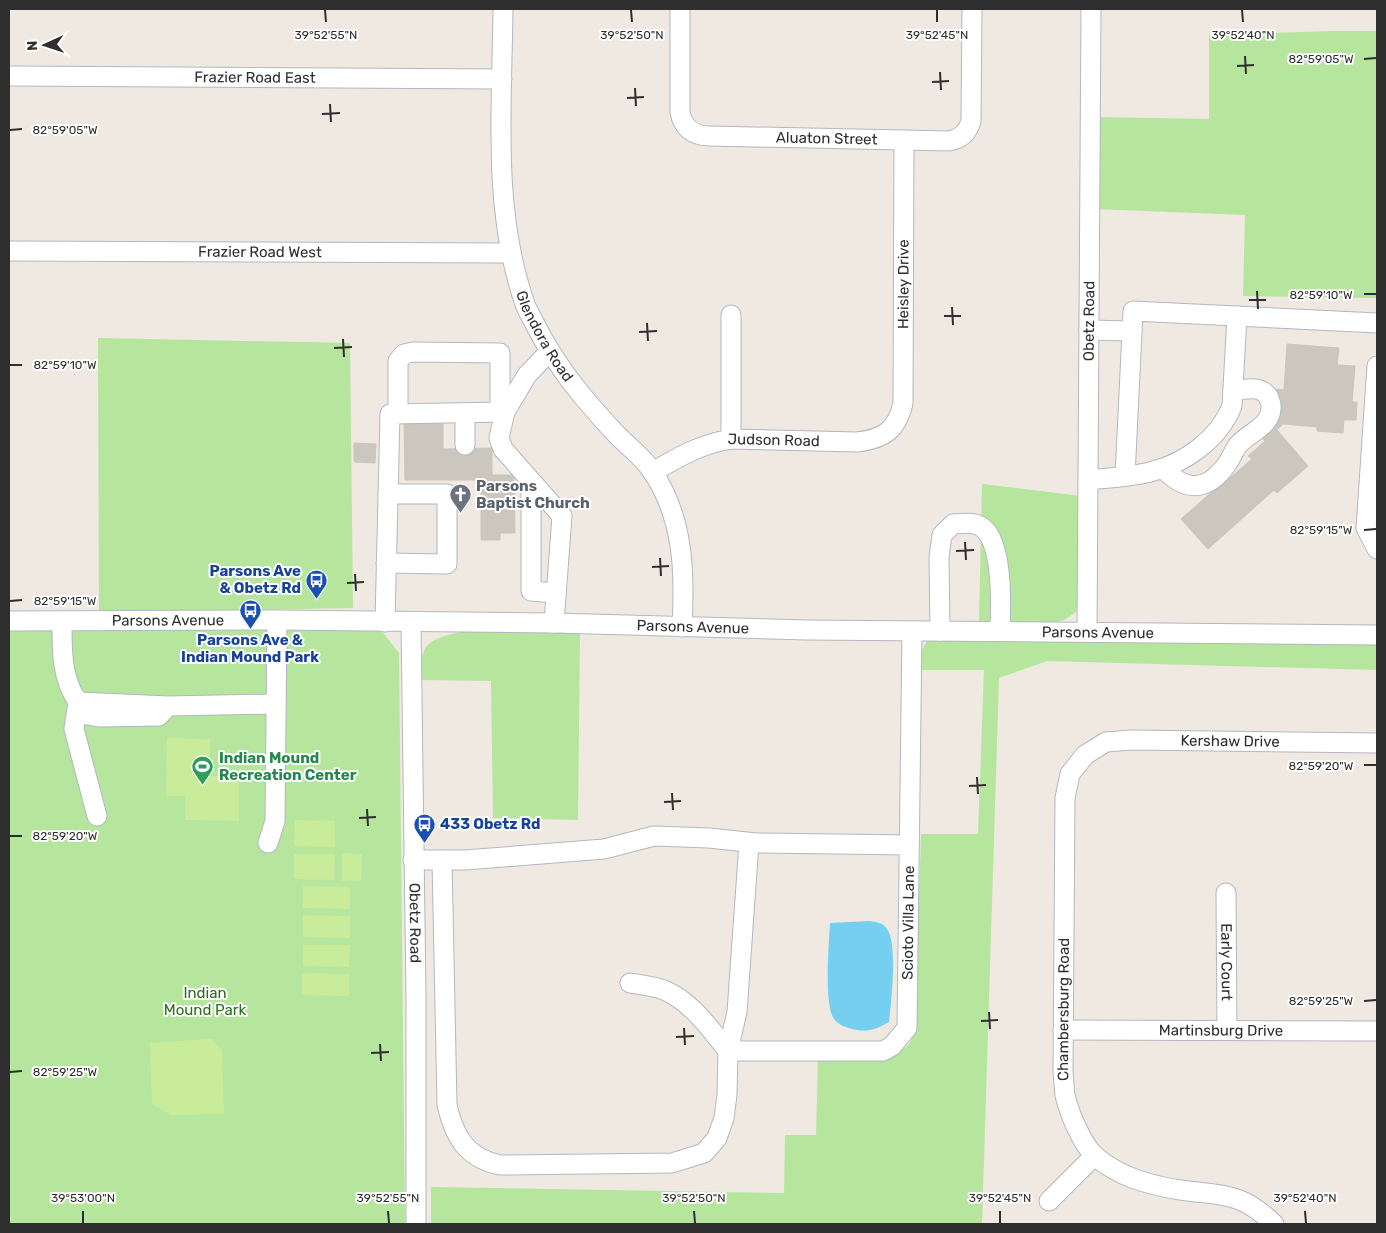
<svg xmlns="http://www.w3.org/2000/svg" width="1386" height="1233" font-family="Rubik,sans-serif">
	<style>
		.green { fill: #b6e59e }
		.pitch { fill: #c9ec9a }
		.water { fill: #75cff0 }
		.building { fill: #cbc7bf; stroke: #cbc5ba }
		.lines { fill: none; stroke-linecap: round; stroke-linejoin: round }
		.minor-casing { stroke: #b4b7c1; stroke-width: 21 }
		.minor { stroke: #fff; stroke-width: 19 }
		.ticks { fill: none; stroke: #2e2e2e; stroke-width: 2 }
		.labels { text-anchor: middle; stroke-width: 4; stroke-linejoin: round; paint-order: stroke }
		.street-label { font-size: 15px; fill: #2e2e2e; stroke: #fff }
		.worship-label { font-size: 15px; font-weight: bold; fill: #5b616d; stroke: #fff; text-anchor: start }
		.transit-label { font-size: 15px; font-weight: bold; fill: #164399; stroke: #fff; text-anchor: end }
		.leisure-label { font-size: 15px; font-weight: bold; fill: #27864d; stroke: #fff; text-anchor: start }
		.park-label { font-size: 15px; fill: #2c6e1b; stroke: #fff }
		.ticks-label { font-size: 12px; text-anchor: middle; fill: #2e2e2e; stroke: #fff; stroke-width: 4; stroke-linejoin: round; paint-order: stroke }
	</style>
	<rect width="100%" height="100%" fill="#efe9e1"/>
	<!-- green -->
	<path class="green" d="M1332 31H1377V298L1243 296 1245 215 1095 209V117L1209 119V35Z
		M98 338 350 343 353 608 99 613Z
		M982 484 1082 496 1080 592 1076 612 1064 620 1049 624 979 622Z
		M100 629H380L399 653 405 1224H9V631Z
		M471 630 580 632 578 820 493 818 491 681 421 680C421 671 420 657 425 649 433 635 457 634 471 630Z
		M928 638 1371 641 1377 645V670L1047 661 999 678 982 1224H431V1187L784 1193 785 1135H816L818 1059C844 1059 899 1066 912 1039 914 1035 914 1029 915 1024L921 834H978L984 670H921V653Z"/>
	<!-- pitch -->
	<path class="pitch" d="M167 738 210 739V776H239V821L185 820V796H166Z
		M295 820 335 821V847L294 846Z
		M342 853 362 854 361 881H342Z
		M294 854H335L334 880 294 879Z
		M303 886 350 887V909L303 908Z
		M303 915 350 916V938L303 937Z
		M303 945H350L349 967 303 966Z
		M302 973 349 974V996L302 995Z
		M212 1039 222 1050 224 1114 171 1115 152 1104 150 1043Z"/>
	<!-- water -->
	<path class="water" d="M870 921C877 922 883 923 887 929 898 944 891 1003 889 1022 877 1029 867 1033 852 1029 845 1027 836 1024 833 1017 824 1002 829 942 830 923Z"/>
	<!-- building -->
	<path class="building" d="M1287 344 1339 348 1337 365 1355 366 1352 402H1357L1356 420H1344L1343 433 1317 431V427L1283 424 1277 430 1308 466 1277 493 1274 490 1208 549 1181 519 1223 482 1219 464 1231 477 1252 459 1248 456 1265 441 1259 435 1276 403 1277 389 1284 390Z
		M404 424H443V449L492 448V475H514L515 533H500V540H481V480H405Z
		M354 443 376 444 375 463 354 462Z"/>
	<g class="lines">
		<defs>
			<g id="minor">
				<path id="s1" d="M503 9C502 107 492 210 525 304 528 312 533 320 537 328 558 369 586 402 618 436 630 448 643 457 652 471 684 518 685 573 682 627"/>
				<path id="s2" d="M680 9V112C683 128 693 136 709 136L949 141C961 139 968 132 971 121L972 9"/>
				<path id="s3" d="M9 76 502 79"/>
				<path id="s4" d="M9 251 511 253"/>
				<path d="M1089 330 1132 331"/>
				<path d="M1377 366 1366 528 1377 549"/>
				<path d="M505 412 527 375 549 352"/>
				<path d="M465 413V445"/>
				<path d="M398 414V361L404 354 413 352 500 353V412"/>
				<path d="M731 439V315"/>
				<path d="M1163 468C1183 490 1204 493 1224 468 1230 461 1233 452 1238 445 1247 435 1261 430 1267 420 1274 410 1272 395 1260 390 1253 387 1241 390 1233 391"/>
				<path id="s5" d="M653 472C678 457 701 444 731 439L857 442C884 439 897 430 903 403L904 140"/>
				<path d="M1125 476 1133 311 1377 323"/>
				<path d="M1088 480C1108 478 1130 477 1150 472 1184 464 1219 439 1232 406L1237 316"/>
				<path d="M531 481V591L556 593"/>
				<path d="M386 563 447 564V494H388"/>
				<path id="s6" d="M9 621 277 620 554 623 807 630 1377 635"/>
				<path d="M62 621C62 649 61 678 78 702L74 729 97 816"/>
				<path d="M385 622 390 414 505 412 499 438 503 449 562 516 554 623"/>
				<path id="s7" d="M411 622 416 996V1224"/>
				<path d="M940 631 939 557 942 535 953 524C964 523 978 521 986 531 1003 551 1001 606 1000 631"/>
				<path id="s8" d="M1087 632 1091 9"/>
				<path d="M168 706 159 716 99 717 87 715 78 702 168 706 276 704"/>
				<path d="M268 843 275 821 277 620"/>
				<path d="M413 860H465L604 849 654 836 709 838 756 843 909 845"/>
				<path d="M442 860 447 1105C454 1136 466 1158 500 1165L672 1163 704 1153 717 1138 724 1118 727 1095 728 1051 737 1012 749 843"/>
				<path id="s9" d="M1226 893 1227 1030"/>
				<path d="M630 983C641 985 653 986 664 990 692 1002 710 1029 728 1051"/>
				<path id="s10" d="M1063 1030 1377 1031"/>
				<path id="s11" d="M728 1051H883L892 1046 907 1028 912 631"/>
				<path d="M1049 1201 1094 1156"/>
				<path id="s12" d="M1274 1224C1240 1191 1223 1196 1180 1190 1149 1185 1119 1177 1095 1156 1082 1144 1069 1113 1065 1095 1064 1088 1064 1080 1063 1072L1065 798 1070 774 1085 755 1106 742 1131 740 1377 743"/>
			</g>
		</defs>
		<!-- minor casing -->
		<use href="#minor" class="minor-casing"/>
		<!-- minor -->
		<use href="#minor" class="minor"/>
	</g>
	<!-- ticks -->
	<path class="ticks" d="M325 10 326 22M631 10 632 22M937 10V22M1242 10 1243 22M1245 56 1246 74M1364 59 1376 58M1237 66 1254 65M940 72 941 90M932 82 949 81M635 88 636 106M627 98 644 97M330 104 331 122M322 114 340 113M10 130 22 129M1257 291 1258 309M1364 294H1376M1249 300H1266M952 307 953 325M944 316H961M647 323 648 341M639 332 657 331M343 339 344 357M334 348 352 347M10 365H22M1364 530 1376 529M965 542 966 560M956 551 974 550M660 558 661 576M652 567 669 566M355 574 356 591M347 583 364 582M10 601 22 600M1364 765H1376M977 777 978 794M969 786 986 785M672 793 673 810M664 802 681 801M367 809 368 826M359 818 376 817M10 836H22M1364 1001 1376 1000M989 1012 990 1029M981 1021 998 1020M684 1028 685 1045M676 1037 694 1036M380 1044 381 1061M371 1053 389 1052M10 1072 22 1071M83 1211V1223M388 1211 389 1223M694 1211 695 1223M1000 1211V1223M1305 1211 1306 1223"/>
	<!-- icons -->
	<defs>
		<symbol id="church-pin" viewBox="-11 -11 22 30"><path d="M0 17L-7.5 6A9.5 9.5 0 1 1 7.5 6Z" fill="#6b7280" stroke="#fff"/><path d="M-1.2-6h2.4v3.5h3.3v2.4h-3.3V6h-2.4V-.1h-3.3v-2.4h3.3Z" fill="#fff"/></symbol>
		<symbol id="bus-pin" viewBox="-11 -11 22 30"><path d="M0 17L-7.5 6A9.5 9.5 0 1 1 7.5 6Z" fill="#1a4fb4" stroke="#fff"/><path d="M-5-6H5V4H4V6H2V4H-2V6H-4V4H-5ZM-3.5-4V0h7V-4ZM-3.5 1.2v1.5H-2V1.2ZM2 1.2v1.5H3.5V1.2Z" fill="#fff"/></symbol>
		<symbol id="stadium-pin" viewBox="-11 -11 22 30"><path d="M0 17L-7.5 6A9.5 9.5 0 1 1 7.5 6Z" fill="#2e9e5b" stroke="#fff"/><path d="M0-5a6.5 5 0 1 0 0 10a6.5 5 0 1 0 0-10ZM-3.5-1.8h7v3.6h-7Z" fill="#fff"/></symbol>
	</defs>
	<g fill-rule="evenodd">
		<use href="#church-pin" x="448" y="482" width="25" height="34"/>
		<use href="#bus-pin" x="304" y="568" width="25" height="34"/>
		<use href="#bus-pin" x="238" y="598" width="25" height="34"/>
		<use href="#stadium-pin" x="190" y="754" width="25" height="34"/>
		<use href="#bus-pin" x="412" y="812" width="25" height="34"/>
	</g>
	<g class="labels">
		<!-- street labels -->
		<g class="street-label">
			<text dy="5" stroke="none"><textPath href="#s3" startOffset="246">Frazier Road East</textPath></text>
			<text dy="5" stroke="none"><textPath href="#s2" startOffset="262">Aluaton Street</textPath></text>
			<text dy="5" stroke="none"><textPath href="#s4" startOffset="251">Frazier Road West</textPath></text>
			<text dy="5" stroke="none"><textPath href="#s5" startOffset="396">Heisley Drive</textPath></text>
			<text dy="5" stroke="none"><textPath href="#s8" startOffset="311">Obetz Road</textPath></text>
			<text dy="5" stroke="none"><textPath href="#s1" startOffset="335">Glendora Road</textPath></text>
			<text dy="5" stroke="none"><textPath href="#s5" startOffset="128">Judson Road</textPath></text>
			<text dy="5" stroke="none"><textPath href="#s6" startOffset="159">Parsons Avenue</textPath></text>
			<text dy="5" stroke="none"><textPath href="#s6" startOffset="684">Parsons Avenue</textPath></text>
			<text dy="5" stroke="none"><textPath href="#s6" startOffset="1089">Parsons Avenue</textPath></text>
			<text dy="5" stroke="none"><textPath href="#s12" startOffset="759">Kershaw Drive</textPath></text>
			<text dy="5" stroke="none"><textPath href="#s7" startOffset="301">Obetz Road</textPath></text>
			<text dy="5" stroke="none"><textPath href="#s11" startOffset="294">Scioto Villa Lane</textPath></text>
			<text dy="5" stroke="none"><textPath href="#s9" startOffset="69">Early Court</textPath></text>
			<text dy="5" stroke="none"><textPath href="#s12" startOffset="350">Chambersburg Road</textPath></text>
			<text dy="5" stroke="none"><textPath href="#s10" startOffset="158">Martinsburg Drive</textPath></text>
		</g>
		<!-- worship labels -->
		<g class="worship-label">
			<text x="476" y="491">Parsons<tspan x="476" dy="17">Baptist Church</tspan></text>
		</g>
		<!-- transit labels -->
		<g class="transit-label">
			<text x="301" y="576">Parsons Ave<tspan x="301" dy="17">&amp; Obetz Rd</tspan></text>
			<text x="250" y="645" text-anchor="middle">Parsons Ave &amp;<tspan x="250" dy="17">Indian Mound Park</tspan></text>
			<text x="440" y="829" text-anchor="start">433 Obetz Rd</text>
		</g>
		<!-- leisure labels -->
		<g class="leisure-label">
			<text x="219" y="763">Indian Mound<tspan x="219" dy="17">Recreation Center</tspan></text>
		</g>
		<!-- park labels -->
		<g class="park-label">
			<text x="205" y="998">Indian<tspan x="205" dy="17">Mound Park</tspan></text>
		</g>
	</g>
	<g class="ticks-label">
		<text x="326" y="39">39°52'55"N</text>
		<text x="632" y="39">39°52'50"N</text>
		<text x="937" y="39">39°52'45"N</text>
		<text x="1243" y="39">39°52'40"N</text>
		<text x="1321" y="63">82°59'05"W</text>
		<text x="65" y="134">82°59'05"W</text>
		<text x="1321" y="299">82°59'10"W</text>
		<text x="65" y="369">82°59'10"W</text>
		<text x="1321" y="534">82°59'15"W</text>
		<text x="65" y="605">82°59'15"W</text>
		<text x="1321" y="770">82°59'20"W</text>
		<text x="65" y="840">82°59'20"W</text>
		<text x="1321" y="1005">82°59'25"W</text>
		<text x="65" y="1076">82°59'25"W</text>
		<text x="83" y="1202">39°53'00"N</text>
		<text x="388" y="1202">39°52'55"N</text>
		<text x="694" y="1202">39°52'50"N</text>
		<text x="1000" y="1202">39°52'45"N</text>
		<text x="1305" y="1202">39°52'40"N</text>
	</g>
	<!-- border -->
	<rect width="1386" height="1233" fill="none" stroke="#2e2e2e" stroke-width="20"/>
	<!-- north arrow -->
	<g transform="translate(45 45) rotate(267)" stroke="#ffffff" stroke-width="4" paint-order="stroke">
	<path d="M0-4L9 19L0 12L-9 19Z" fill="#2e2e2e"/>
	<text y="-8" font-size="14" font-weight="bold" text-anchor="middle" fill="#2e2e2e">N</text>
	</g>
</svg>
